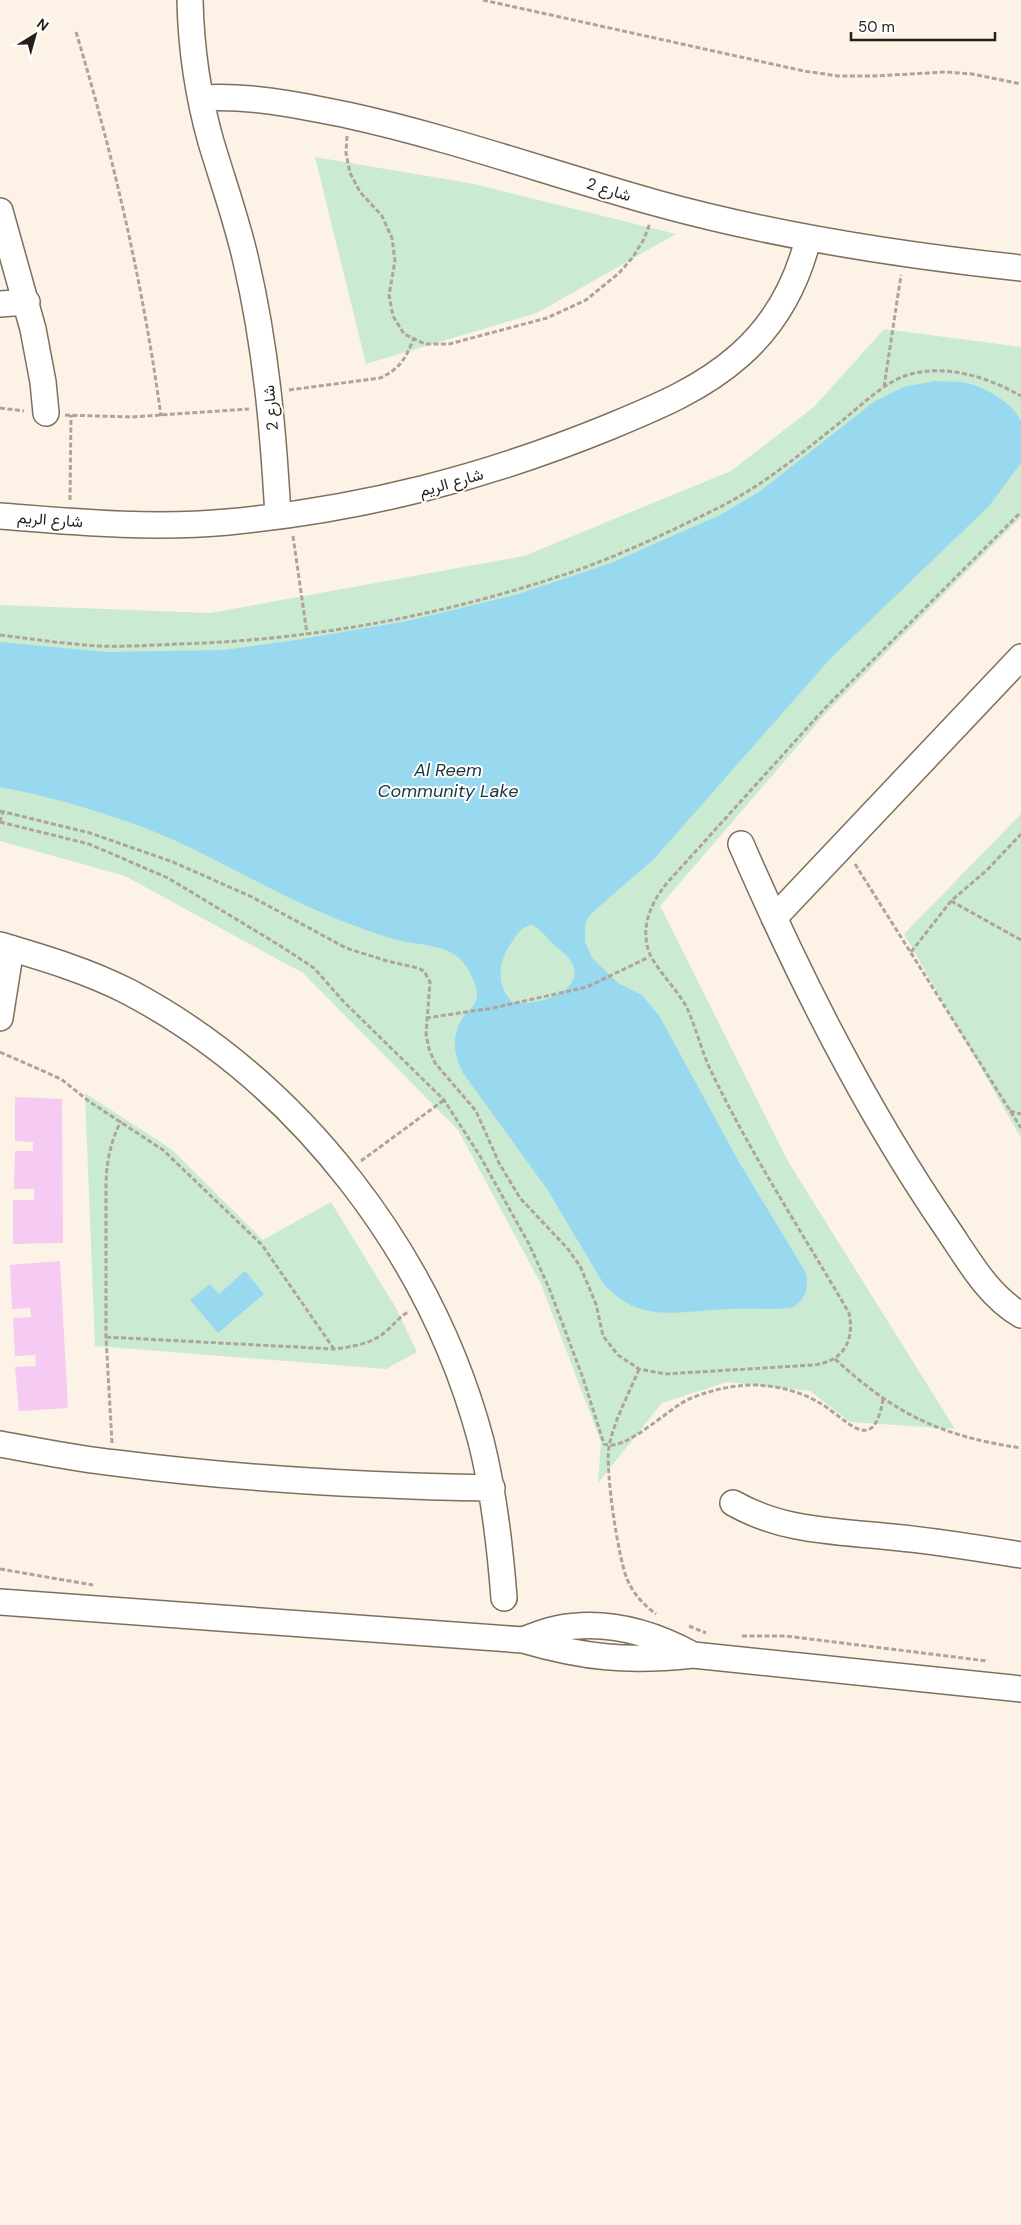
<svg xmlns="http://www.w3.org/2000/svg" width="1021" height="2225" font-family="'DM Sans',Vazirmatn,sans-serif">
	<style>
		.green { fill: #caebd1 }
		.water { fill: #98d9f0; fill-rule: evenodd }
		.building { fill: #f5caf3 }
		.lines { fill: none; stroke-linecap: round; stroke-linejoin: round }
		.minor-casing { stroke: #7e6f5d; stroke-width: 28 }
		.path { stroke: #aea49a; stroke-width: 3; stroke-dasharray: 5 2.5; stroke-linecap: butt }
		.minor { stroke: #fff; stroke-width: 25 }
		.labels { text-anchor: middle; stroke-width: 4; stroke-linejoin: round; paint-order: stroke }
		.street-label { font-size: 16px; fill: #261f18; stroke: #fff }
		.water-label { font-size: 18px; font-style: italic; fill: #15353f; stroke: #fff }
	</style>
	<rect width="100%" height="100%" fill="#fdf2e6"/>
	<!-- green -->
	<path class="green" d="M315 157 474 184 676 234 537 313 366 364Z
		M884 329 1021 347V517L826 713 660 906 789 1163 955 1429 850 1422 810 1391 727 1382 662 1403 598 1483 601 1442 541 1284 458 1130 303 973 125 876 0 841V605L210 613 524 556 731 471 814 407Z
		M1021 814V1138L904 934Z
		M85 1093 171 1149 263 1240 331 1202 396 1308 417 1352 386 1369 95 1346Z"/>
	<!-- water -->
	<path class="water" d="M935 381C945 382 957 381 967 383 986 388 1012 402 1021 421V463L989 506 830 659 654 859 602 904 588 917 585 926V942L592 958 618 983 642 995 660 1017 739 1162 806 1273C809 1290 805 1299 792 1308 770 1310 748 1308 727 1309 679 1311 639 1325 603 1283L547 1189 463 1073C454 1056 451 1037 462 1019 466 1013 473 1007 476 1001 480 991 471 974 466 966 451 943 420 946 397 940 384 936 370 932 358 927 298 906 243 873 187 846 130 819 62 799 0 787V642L107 652 224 650 296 640 407 621 515 595 611 563 720 515 759 492 875 401 903 387ZM532 925C540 928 546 937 552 943 559 950 569 955 573 965 584 994 531 1007 512 1002 494 982 499 959 514 939 519 932 523 926 532 925Z
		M245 1271 264 1294 218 1333 190 1300 210 1284 219 1294Z"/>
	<!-- building -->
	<path class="building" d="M15 1097 62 1099 63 1243 13 1244V1200H34V1189H14L15 1151H33V1142L15 1141Z
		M60 1261 68 1408 19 1411 15 1367 36 1366 35 1355 15 1356 13 1318 31 1317 30 1308 12 1309 10 1265Z"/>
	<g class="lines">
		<defs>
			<path id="minor" d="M190 0C191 48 198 96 211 142 223 182 237 221 246 261 266 348 273 427 278 516
				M201 98C251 95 298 105 347 115 452 138 552 174 656 203 775 236 898 255 1021 268
				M0 211 33 329 43 382 46 413
				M0 304 27 302
				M0 516C76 522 152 529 228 522 363 509 484 478 609 427 655 408 702 389 740 355 775 324 797 283 808 239
				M741 844C799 977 864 1107 946 1227 968 1259 987 1295 1021 1315
				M774 918 1021 657
				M0 945C44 958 88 971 129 992 300 1083 431 1254 481 1441 494 1493 500 1545 504 1598
				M0 1018 11 948
				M0 1444C39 1451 77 1459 116 1463 241 1479 366 1486 492 1488
				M733 1503C784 1532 836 1531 892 1537 935 1541 978 1548 1021 1555
				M0 1602 523 1640C585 1658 628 1662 693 1655L1021 1689
				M523 1640C534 1636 545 1631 556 1629 604 1619 651 1632 693 1655"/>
		</defs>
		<!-- minor casing -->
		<use href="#minor" class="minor-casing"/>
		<!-- path -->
		<path class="path" d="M483 0 804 71 838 76H874L946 72 972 74 1021 84
			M76 32C114 158 143 285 161 416
			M347 136 346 153 350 173 360 192 382 216 392 238 395 261 389 295 393 316 404 334 425 344H449L547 318 586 300 619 273 633 257 644 239 650 223
			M884 387 901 275
			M289 390 380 378C399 370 406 358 413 340
			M0 408 24 411
			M65 415 131 417 249 409
			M70 500 71 415
			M293 536 307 634
			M0 635C33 639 65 644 98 646 125 647 153 645 180 644 313 640 446 615 572 572 621 555 671 531 718 508 764 485 803 452 843 420 863 404 885 381 911 374 947 364 990 378 1021 396
			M0 811 90 833 173 862 252 897 346 948 387 961 418 968 424 971 430 982 426 1034 429 1049 435 1063 476 1111 499 1163 520 1198 568 1249 580 1266 596 1304 603 1336 618 1355 639 1369 665 1374 813 1365C843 1362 855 1341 849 1313 802 1232 750 1153 710 1069 701 1049 696 1028 687 1008 677 988 650 964 647 945 642 922 653 900 667 883L826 707 1021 512
			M0 822 89 844 168 878 279 945 314 968 343 1001 444 1100 480 1156 529 1244 549 1288 583 1378 604 1444C624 1453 669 1408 689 1399 711 1390 732 1385 756 1385 777 1386 799 1391 818 1402 846 1417 873 1459 883 1399
			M0 822 3 811
			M855 864 1021 1128
			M951 901 1021 940
			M911 952 951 901 987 870 1021 834
			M426 1018 493 1008 587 987 649 957
			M0 1052 61 1079 90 1102 163 1150 262 1245 334 1349
			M1010 1111 1021 1114
			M361 1161 444 1100
			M106 1337 334 1349C350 1347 371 1344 384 1333 393 1326 399 1317 408 1312
			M835 1359C895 1414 940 1436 1021 1448
			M639 1369C629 1394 614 1420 609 1447 605 1470 618 1557 627 1579 634 1595 643 1604 656 1614
			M112 1443 106 1337V1182C107 1159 111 1141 121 1121
			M0 1569 93 1585
			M689 1626 706 1633
			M742 1636H786L987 1661"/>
		<!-- minor -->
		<use href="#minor" class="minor"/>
	</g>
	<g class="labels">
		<!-- street labels -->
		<g class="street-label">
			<text transform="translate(609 189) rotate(17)" y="6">شارع 2</text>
			<text transform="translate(270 408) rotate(-95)" y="6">شارع 2</text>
			<text transform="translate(451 482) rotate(-16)" y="6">شارع الريم</text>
			<text transform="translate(50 519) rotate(4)" y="6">شارع الريم</text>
		</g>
		<!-- water labels -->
		<g class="water-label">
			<text x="448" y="776">Al Reem<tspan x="448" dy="21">Community Lake</tspan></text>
		</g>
	</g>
	<!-- north arrow -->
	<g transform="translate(35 35) rotate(37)" stroke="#ffffff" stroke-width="4" paint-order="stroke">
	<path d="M0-4L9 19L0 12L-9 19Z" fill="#261f18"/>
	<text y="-8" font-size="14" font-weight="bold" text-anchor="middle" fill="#261f18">N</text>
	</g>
	<!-- scale -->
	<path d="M851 32v8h144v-8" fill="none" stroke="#261f18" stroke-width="2.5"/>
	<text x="858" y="32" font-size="15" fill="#261f18" stroke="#ffffff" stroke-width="4" paint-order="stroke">50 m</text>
</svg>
